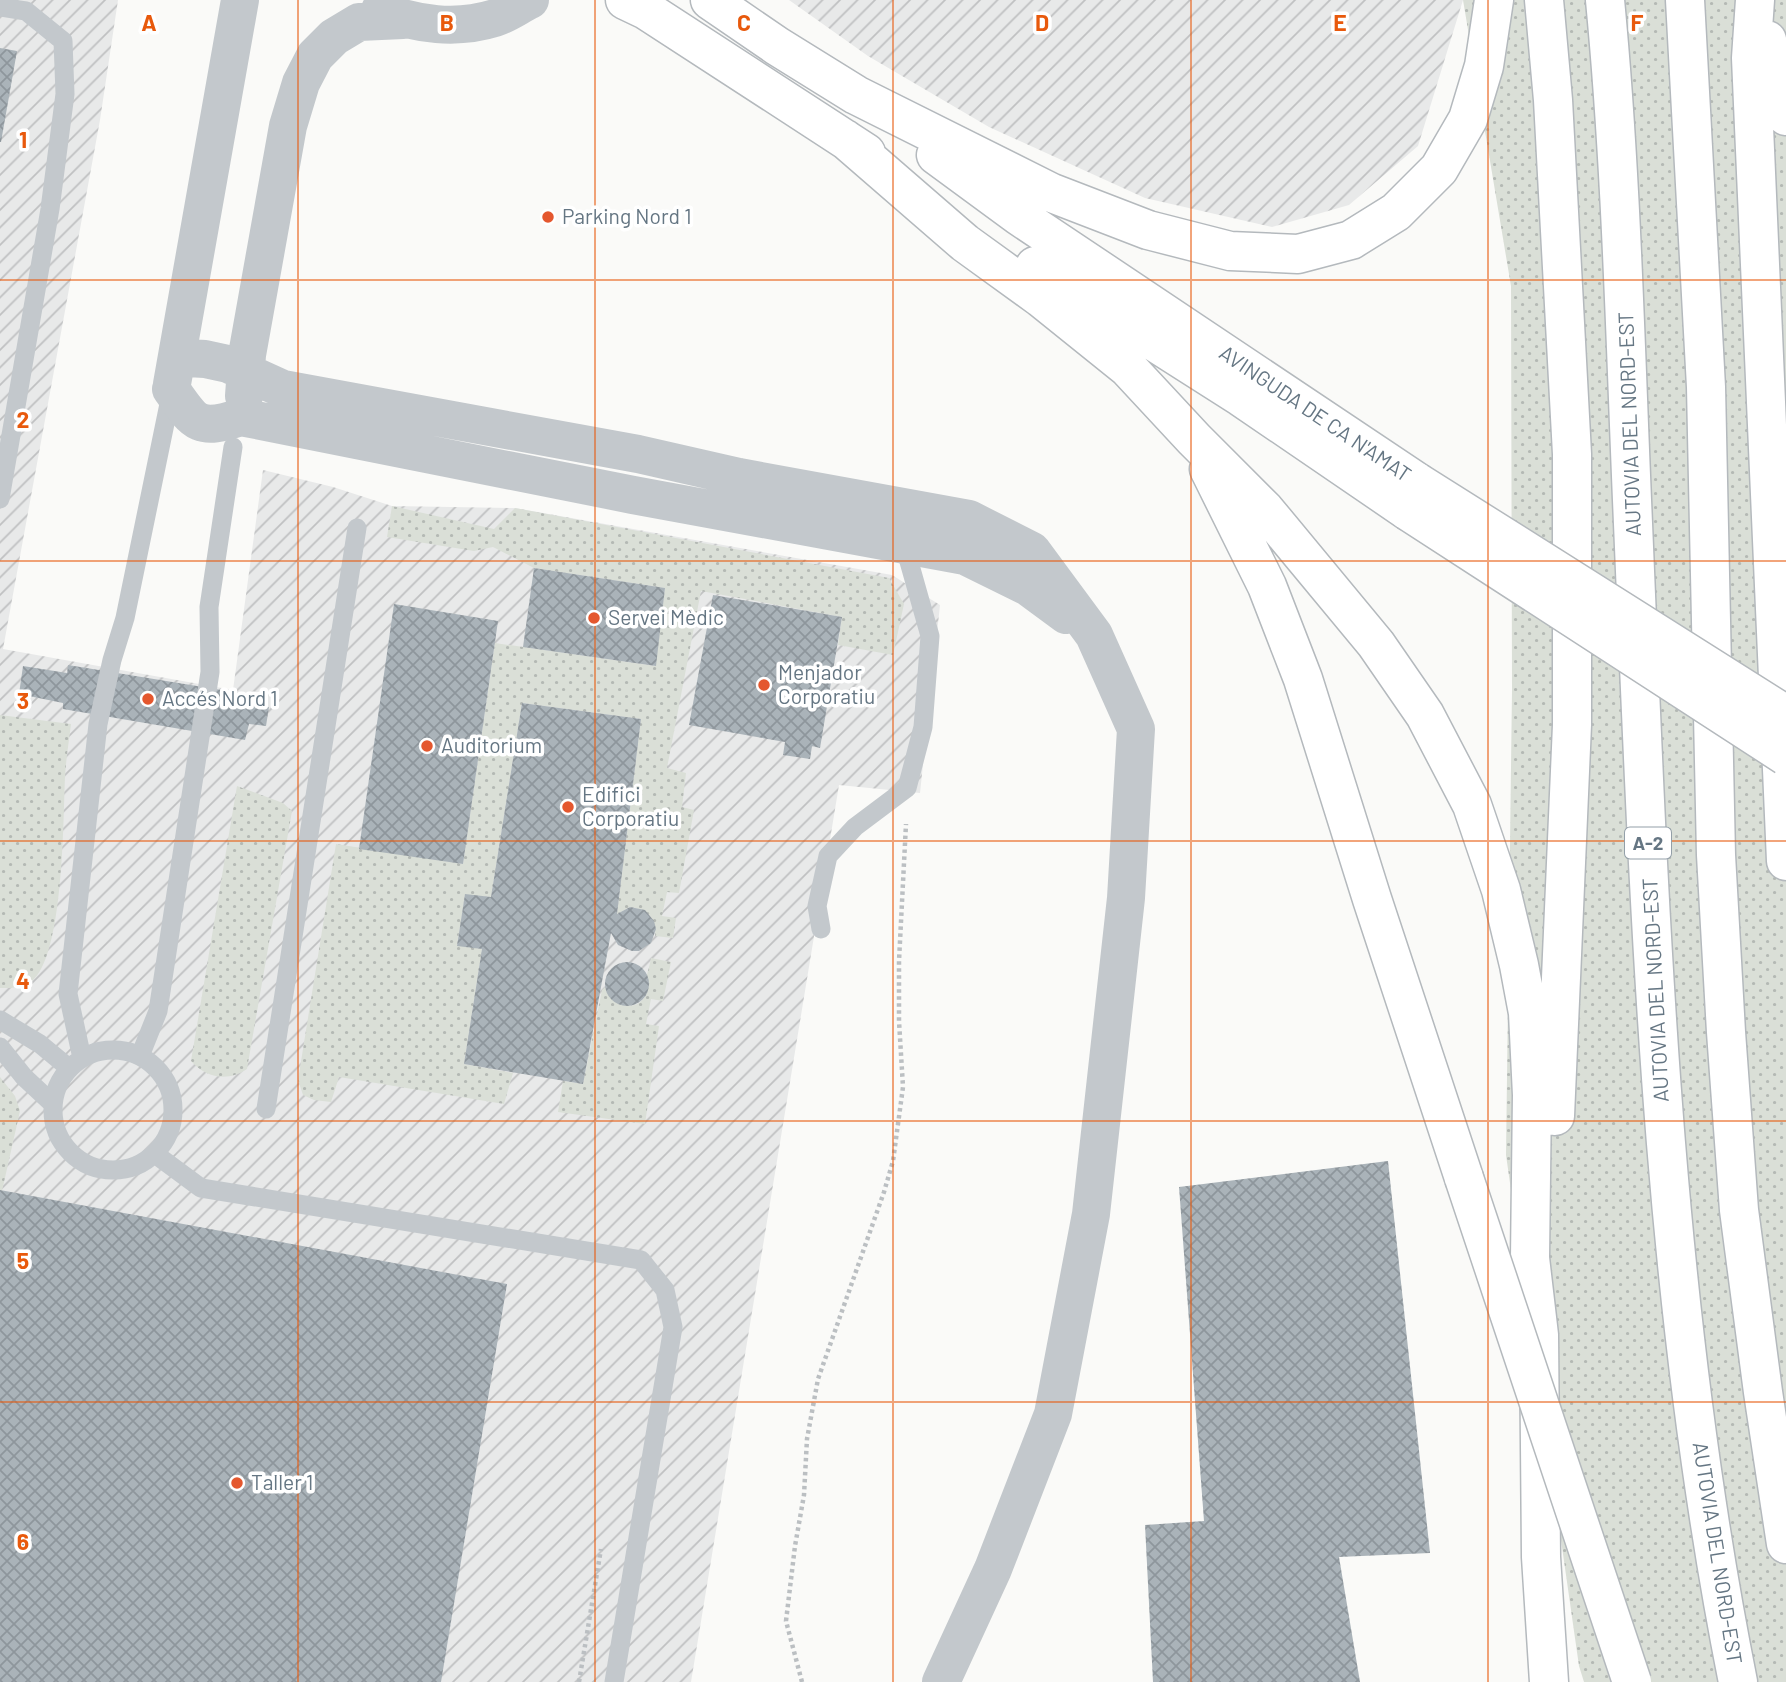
<svg xmlns="http://www.w3.org/2000/svg" width="1786" height="1682" font-family="Barlow,sans-serif">
	<style>
		.industrial { fill: url(#industrial-furrows) }
		.green { fill: url(#green-dots) }
		.building { fill: url(#building-cross-hatch) }
		.lines { fill: none; stroke-linecap: round; stroke-linejoin: round }
		.highway-casing { stroke: #b4b9bd; stroke-width: 41 }
		.path { stroke: #bbbfc2; stroke-width: 4.5; stroke-dasharray: 3.5 3.5; stroke-linecap: butt }
		.lane { stroke: #c3c8cc; stroke-width: 19 }
		.street { stroke: #c3c8cc; stroke-width: 38 }
		.highway { stroke: #fff; stroke-width: 38 }
		.highway-bridge-casing { stroke: #b4b9bd; stroke-width: 41; stroke-linecap: butt }
		.highway-bridge { stroke: #fff; stroke-width: 38 }
		.grid { fill: none; stroke: #e8590c; stroke-width: 2; stroke-opacity: 0.55 }
		.poi-dot { fill: #e4572e; stroke: #fff; stroke-width: 2.5 }
		.labels { text-anchor: middle; stroke-width: 7; stroke-linejoin: round; paint-order: stroke }
		.shield { fill: #fff; stroke: #939fa8; stroke-width: 2 }
		.shield-label { font-size: 19px; font-weight: bold; fill: #657683 }
		.poi-label { font-size: 21px; fill: #657683; stroke: #fff; text-anchor: start }
		.street-label { font-size: 21px; fill: #657683; stroke: #fff }
		.grid-label { font-size: 23px; text-anchor: middle; font-weight: bold; fill: #e8590c; stroke: #fff; stroke-width: 7; stroke-linejoin: round; paint-order: stroke }
	</style>
	<defs>
		<pattern id="industrial-furrows" width="10" height="10" patternUnits="userSpaceOnUse" patternTransform="scale(1.75)"><rect width="10" height="10" fill="#e8e9e9"/><path d="M-1 1l2-2M0 10L10 0M9 11l2-2" fill="none" stroke="#c0c1c2"/></pattern>
		<pattern id="green-dots" width="8" height="8" patternUnits="userSpaceOnUse" patternTransform="scale(1.75)"><rect width="8" height="8" fill="#dadfd7"/><path d="M2 2h.1M6 6h.1" fill="none" stroke="#b4b9b4" stroke-width="1.8" stroke-linecap="round"/></pattern>
		<pattern id="building-cross-hatch" width="8" height="8" patternUnits="userSpaceOnUse" patternTransform="scale(1.75)"><rect width="8" height="8" fill="#aab3b9"/><path d="M0 0l8 8M0 8l8-8" fill="none" stroke="#8e969c"/></pattern>
	</defs>
	<rect width="100%" height="100%" fill="#fafaf8"/>
	<!-- industrial -->
	<path class="industrial" d="M0 0H118L100 120 3 649 233 690 263 470 333 487 392 506 515 508 892 575 940 605 920 793 839 785 691 1682H0Z
		M789 0H1463L1418 146 1349 205 1272 227 1145 198 989 127 868 56Z"/>
	<!-- green -->
	<path class="green" d="M1463 0H1786V1682H1584L1579 1666 1506 1155 1512 690 1511 286Z
		M392 506 494 529 515 508 889 578 904 604 893 655 838 645 842 617 701 591 667 768 686 773 682 807 694 810 679 893 667 892 662 916 676 918 673 938 655 936C657 918 647 909 630 907L617 914 641 719 522 703 491 897 465 895 457 945 482 949 464 1064 513 1073 504 1104 339 1077 331 1102 314 1100 303 1095 298 1080 336 844 463 864 495 643 655 666 665 588 534 568 493 547 474 551 387 537Z
		M0 715 71 724C69 741 66 759 65 777 63 819 64 957 31 982 24 988 9 988 0 988Z
		M237 786 283 803 292 811 247 1069C228 1082 206 1078 191 1061Z
		M651 958 671 962 663 1001 651 999 646 1024 659 1026 645 1124 558 1112 563 1081 583 1084 602 990 605 987C611 1006 639 1015 647 992 649 986 647 982 647 975 648 970 650 964 651 958Z
		M0 1077 15 1096 20 1111 2 1191 0 1190Z"/>
	<!-- building -->
	<path class="building" d="M0 48 17 51 1 142H0Z
		M534 568 665 588 656 666 523 647Z
		M713 595 842 617 820 748 812 746 810 759 783 755 785 742 689 725Z
		M394 604 498 621 463 864 359 849Z
		M68 665 252 695V704L269 707 266 726 249 724 245 740 63 709V703L19 694 23 666 67 673Z
		M522 703 641 719 617 914 630 907 645 910 654 921 656 929 651 943 639 951H632L618 945 611 933 583 1084 464 1064 482 949 457 946 465 894 491 897Z
		M605 984a22 22 0 1 1 44 0a22 22 0 1 1-44 0Z
		M1388 1161 1430 1553 1339 1557 1360 1682H1153L1145 1525 1204 1521 1179 1187Z
		M0 1190 507 1284 441 1682H0Z"/>
	<g class="lines">
		<defs>
			<path id="highway" d="M625 0 646 10 866 153
				M710 0 777 46 856 95 1052 193 1148 230 1230 251 1298 254 1351 240 1396 212 1439 169 1468 119 1484 66 1494 0
				M1544 0 1553 100 1572 454V725L1555 1116
				M1605 0C1621 166 1625 333 1632 500 1649 895 1660 1293 1738 1682
				M1685 0 1706 387 1716 855 1726 1032 1739 1210 1763 1392 1786 1544
				M1755 0 1751 58 1786 861
				M1767 40 1786 116
				M845 139 965 243 1041 298 1128 368 1194 439 1265 510 1376 644 1425 715 1472 805 1501 890 1519 965 1528 1013 1532 1095 1530 1258 1539 1335 1541 1557 1549 1682
				M936 155 1019 216 1417 482
				M1035 266 1241 397 1408 511
				M1209 469 1267 586 1303 679 1372 899 1464 1178"/>
		</defs>
		<!-- highway casing -->
		<use href="#highway" class="highway-casing"/>
		<!-- path -->
		<path class="path" d="M579 1682 601 1549
			M802 1682 786 1621 795 1546 804 1495 807 1439 818 1379 884 1192 893 1161 903 1087 899 1021V961L906 824"/>
		<!-- lane -->
		<path class="lane" d="M0 7 26 11 63 41 65 94 50 209 0 499
			M821 929 817 906 828 856 855 827 907 788 923 727 930 636 904 544
			M0 1020 40 1044 69 1068
			M0 1047 24 1077 53 1104
			M53 1110a60 60 0 1 1 120 0a60 60 0 1 1-120 0Z
			M140 1056 158 1011 210 672 209 607 233 447
			M82 1058 68 994 98 724 112 660 125 618 169 404
			M266 1109 357 528
			M155 1154 201 1188 641 1260 665 1290 673 1327 614 1682"/>
		<!-- street -->
		<path class="street" d="M380 10C416 25 457 30 495 18 507 14 518 6 530 0
			M177 360 187 358 205 359 228 364 283 389 638 454 739 477 969 519 1032 551 1094 635 1136 729 1126 898 1091 1214 1053 1414 993 1569 941 1682
			M172 384 240 0
			M171 389C195 424 198 431 241 417L633 495 965 556 1028 587 1066 615
			M244 396 247 355 288 126 301 83 315 56 334 37 359 22 403 20"/>
		<!-- highway -->
		<use href="#highway" class="highway"/>
		<defs>
			<path id="highway-bridge" d="M1417 482 1786 715
				M1408 511 1786 756
				M1464 1178 1632 1682"/>
		</defs>
		<!-- highway-bridge casing -->
		<use href="#highway-bridge" class="highway-bridge-casing"/>
		<!-- highway-bridge -->
		<use href="#highway-bridge" class="highway-bridge"/>
	</g>
	<!-- grid -->
	<path class="grid" d="M298 0V1682M595 0V1682M893 0V1682M1191 0V1682M1488 0V1682M0 280H1786M0 561H1786M0 841H1786M0 1121H1786M0 1402H1786"/>
	<!-- markers -->
	<g class="poi-dot">
		<circle cx="548" cy="217" r="7"/>
		<circle cx="594" cy="618" r="7"/>
		<circle cx="764" cy="685" r="7"/>
		<circle cx="148" cy="699" r="7"/>
		<circle cx="427" cy="746" r="7"/>
		<circle cx="568" cy="807" r="7"/>
		<circle cx="237" cy="1483" r="7"/>
	</g>
	<g class="labels">
		<!-- shield labels -->
		<rect class="shield" x="1625" y="827.5" width="46" height="31" rx="5"/>
		<g class="shield-label">
			<text x="1648" y="850">A-2</text>
		</g>
		<!-- poi labels -->
		<g class="poi-label">
			<text x="562" y="224">Parking Nord 1</text>
			<text x="608" y="625">Servei Mèdic</text>
			<text x="778" y="680">Menjador<tspan x="778" dy="24">Corporatiu</tspan></text>
			<text x="162" y="706">Accés Nord 1</text>
			<text x="441" y="753">Auditorium</text>
			<text x="582" y="802">Edifici<tspan x="582" dy="24">Corporatiu</tspan></text>
			<text x="251" y="1490">Taller 1</text>
		</g>
		<!-- street labels -->
		<g class="street-label">
			<text transform="translate(1315 414) rotate(34)" y="7">AVINGUDA DE CA N'AMAT</text>
			<text transform="translate(1630 424) rotate(-92)" y="7">AUTOVIA DEL NORD-EST</text>
			<text transform="translate(1656 990) rotate(-93)" y="7">AUTOVIA DEL NORD-EST</text>
			<text transform="translate(1717 1553) rotate(81)" y="7">AUTOVIA DEL NORD-EST</text>
		</g>
	</g>
	<g class="grid-label">
		<text x="149" y="31">A</text>
		<text x="447" y="31">B</text>
		<text x="744" y="31">C</text>
		<text x="1042" y="31">D</text>
		<text x="1340" y="31">E</text>
		<text x="1637" y="31">F</text>
		<text x="23" y="148">1</text>
		<text x="23" y="428">2</text>
		<text x="23" y="709">3</text>
		<text x="23" y="989">4</text>
		<text x="23" y="1269">5</text>
		<text x="23" y="1550">6</text>
	</g>
</svg>
